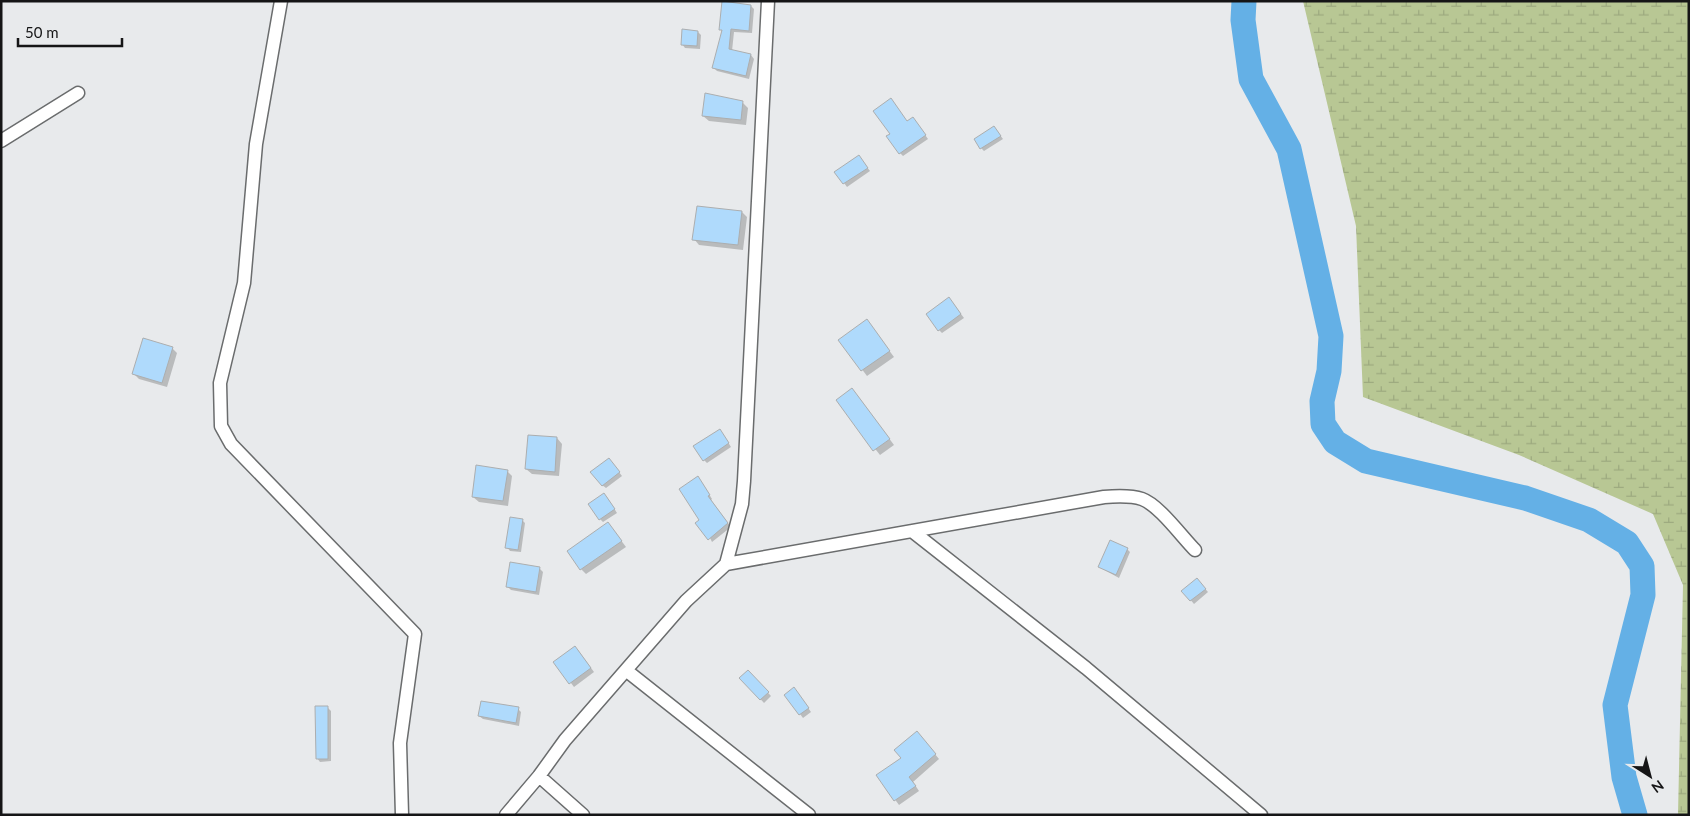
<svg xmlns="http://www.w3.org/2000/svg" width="1690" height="816" font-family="Lato,sans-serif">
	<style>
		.wetland { fill: url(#wetland-marsh) }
		.shadow { fill: #0003 }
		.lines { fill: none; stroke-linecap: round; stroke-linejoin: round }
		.river { stroke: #64b0e6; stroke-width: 25 }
		.building { fill: #afdafc; stroke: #acaeaf }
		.street-casing { stroke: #6a6c6d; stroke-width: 15 }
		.street { stroke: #fff; stroke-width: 12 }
	</style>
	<defs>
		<pattern id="wetland-marsh" width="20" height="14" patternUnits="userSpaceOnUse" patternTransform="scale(1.25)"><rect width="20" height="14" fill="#b8c794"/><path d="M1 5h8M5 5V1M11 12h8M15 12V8" fill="none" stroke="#9daa7f"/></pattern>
	</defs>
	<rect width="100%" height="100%" fill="#e8eaec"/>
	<!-- wetland -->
	<path class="wetland" d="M1303 1H1689V815H1678L1683 585 1653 514 1519 455 1363 397 1356 226Z"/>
	<!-- shadow -->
	<path class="shadow" d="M751 6 754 9 752 33 734 32 732 51 751 55 754 59 749 79 717 71 714 68 723 32 720 29Z
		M698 32 701 35 700 49 685 48 682 44Z
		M743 103 748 108 746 125 709 121 703 116Z
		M916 122 928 139 903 156 900 153Z
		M994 127 1003 139 984 151 981 148Z
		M859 157 870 171 847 187 836 172Z
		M698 207 742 212 747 217 743 250 699 245 694 239Z
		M952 302 964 318 942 333 939 330Z
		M871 326 894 357 867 376 840 340Z
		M172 348 177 353 167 387 139 379 134 374Z
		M857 395 894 445 880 455 837 401Z
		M723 434 731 447 707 463 704 460Z
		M557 438 562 444 559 476 532 474 526 469Z
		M612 463 622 476 606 488 602 485Z
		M507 471 512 476 508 506 479 502 473 497Z
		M701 481 712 499 711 500 731 527 712 542 701 520Z
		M607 497 617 513 603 522 600 519Z
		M522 520 525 523 521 552 510 551 507 547Z
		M608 523 626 547 586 574 581 569Z
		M1127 549 1130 552 1119 578 1099 567Z
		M539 568 543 572 539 595 511 590 508 587Z
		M1200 583 1208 592 1194 604 1183 591Z
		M578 650 594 672 574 687 555 662Z
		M748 671 771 696 764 703 741 678Z
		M797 692 811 712 803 718 800 714Z
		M327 707 331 711V761L320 762 317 758Z
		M518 709 521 712 519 726 483 719 479 716Z
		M921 737 939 759 913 782 919 791 899 805 877 775 903 758Z"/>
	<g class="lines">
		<!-- river -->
		<path class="river" d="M1244 1 1243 20 1251 79 1289 149 1331 336 1329 371 1322 401 1323 424 1335 442 1366 461 1525 498 1589 520 1627 543 1642 566 1643 595 1615 705 1624 777 1635 815"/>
	</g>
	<!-- building -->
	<path class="building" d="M722 1 751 5 749 31 731 29 729 49 751 54 746 76 712 68 722 30H719Z
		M682 29 698 31 697 46 681 45Z
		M705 93 743 101 741 120 702 116Z
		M891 98 907 121 913 117 926 135 899 154 886 136 890 134 873 111Z
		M994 126 1001 136 980 149 974 139Z
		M859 155 868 168 843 184 834 172Z
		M697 206 742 211 738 245 692 240Z
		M949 297 961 314 938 331 926 314Z
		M867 319 890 351 861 371 838 340Z
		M143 338 173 347 162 383 132 374Z
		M852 388 890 439 873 451 836 400Z
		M720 429 729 443 703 461 693 446Z
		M528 435 557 437 555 472 525 469Z
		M609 458 620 472 602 486 590 472Z
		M476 465 508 470 503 501 472 497Z
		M698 476 710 495 708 496 728 523 708 540 695 523 699 520 679 489Z
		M604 493 615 509 599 520 588 504Z
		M510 517 523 519 518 550 505 548Z
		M608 522 622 541 580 570 567 551Z
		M1110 540 1128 548 1116 575 1098 567Z
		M510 562 540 567 536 592 506 587Z
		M1197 578 1206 589 1190 601 1181 591Z
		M575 646 591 668 569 684 553 662Z
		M748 670 769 692 760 700 739 678Z
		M794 687 809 708 799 715 784 695Z
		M481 701 519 707 516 723 478 716Z
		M315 706H328V759H316Z
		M917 731 936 754 909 777 916 786 894 801 876 775 901 758 894 750Z"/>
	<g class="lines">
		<defs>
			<path id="street" d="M281 1 256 144 244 283 220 383 221 426 231 444 415 634 400 743 402 815
				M1 141 78 93
				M912 531 1086 668 1261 815
				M726 564 1104 497C1116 496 1130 495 1142 499 1159 505 1182 537 1195 550
				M627 671 809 815
				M539 776 583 815
				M506 815 539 776 565 740 686 601 726 564 742 504 744 481 768 1"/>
		</defs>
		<!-- street casing -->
		<use href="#street" class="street-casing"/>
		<!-- street -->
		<use href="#street" class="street"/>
	</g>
	<!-- border -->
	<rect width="1690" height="816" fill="none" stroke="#151516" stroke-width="5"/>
	<!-- north arrow -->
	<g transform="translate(1650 776) rotate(144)" stroke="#e8eaec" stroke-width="4" paint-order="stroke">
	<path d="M0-4L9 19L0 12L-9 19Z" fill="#151516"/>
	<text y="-8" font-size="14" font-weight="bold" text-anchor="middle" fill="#151516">N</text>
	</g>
	<!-- scale -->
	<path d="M18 38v8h104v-8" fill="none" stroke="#151516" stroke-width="2.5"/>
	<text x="25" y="38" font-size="15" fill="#151516" stroke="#e8eaec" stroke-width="4" paint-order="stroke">50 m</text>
</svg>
